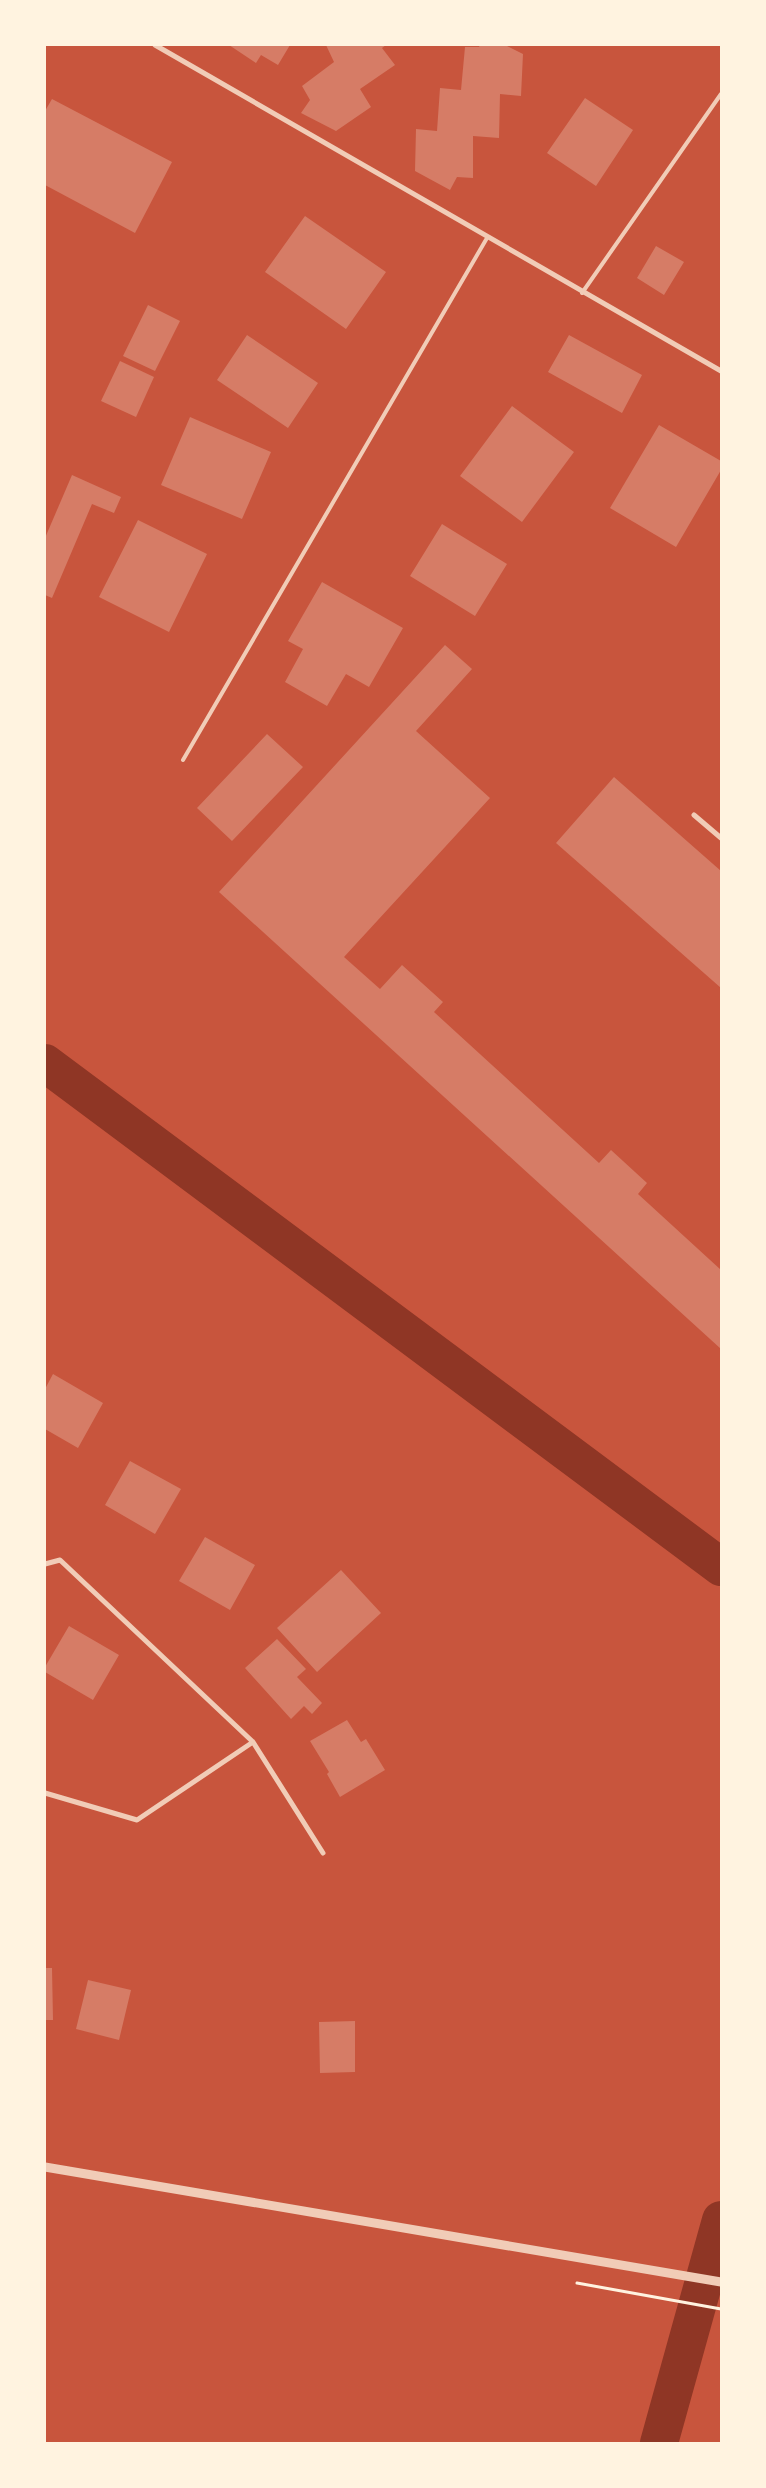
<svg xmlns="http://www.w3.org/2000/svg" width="766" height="2488" font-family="'Noto Sans',sans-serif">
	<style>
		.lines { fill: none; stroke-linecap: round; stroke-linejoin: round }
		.canal { stroke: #8f3625; stroke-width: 38 }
		.building { fill: #d67c66 }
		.path { stroke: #fff3e0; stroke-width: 3 }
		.service { stroke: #f1ccb7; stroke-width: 4 }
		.minor { stroke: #f1ccb7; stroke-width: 5 }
		.tertiary { stroke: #f1ccb7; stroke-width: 9 }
	</style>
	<rect width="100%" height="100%" fill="#c8553d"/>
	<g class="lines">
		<!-- canal -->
		<path class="canal" d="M45 1063 721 1567
			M659 2443 721 2220"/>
	</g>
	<!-- building -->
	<path class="building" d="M229 45H290L278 65 261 55 256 63Z
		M326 45H386L382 48 395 65 360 89 371 107 336 131 301 113 310 100 302 86 334 62Z
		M480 45H505L523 54 521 96 500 94 499 138 473 136V178L457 177 450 190 415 171 416 129 437 131 440 88 461 90 465 47H479Z
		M585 98 633 130 596 186 547 153Z
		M52 99 172 162 135 233 45 185V111Z
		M305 216 386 272 346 329 265 272Z
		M656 246 684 262 664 295 637 278Z
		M148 305 180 321 155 371 123 356Z
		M247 335 318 383 288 428 217 380Z
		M569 335 642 375 622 413 548 372Z
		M120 361 154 377 136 417 101 401Z
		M512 406 574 452 522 522 460 476Z
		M190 417 271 452 242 519 161 485Z
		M659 425 721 461V470L676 547 610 508Z
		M72 475 121 497 114 513 92 504 52 598 45 595V538Z
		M138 520 207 554 169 632 99 597Z
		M442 524 507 564 475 616 410 576Z
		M322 582 403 628 369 687 346 674 327 706 285 682 303 649 288 641Z
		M445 645 472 669 416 731 490 798 344 957 380 989 402 965 443 1002 434 1012 599 1163 611 1150 647 1183 638 1194 721 1270V1349L219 892Z
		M267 734 303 767 232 841 197 808Z
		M614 777 721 871V988L556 843Z
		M53 1374 103 1403 78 1448 45 1429V1389Z
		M130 1461 181 1489 155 1534 105 1505Z
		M205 1537 255 1565 230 1610 179 1581Z
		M341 1570 381 1613 317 1672 277 1628Z
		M69 1626 119 1655 93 1700 45 1672V1667Z
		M277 1639 306 1669 297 1677 322 1703 312 1714 304 1706 291 1719 245 1668Z
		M347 1720 361 1742 366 1739 385 1770 340 1797 327 1774 329 1772 310 1741Z
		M45 1968H52L53 2020H45Z
		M88 1980 131 1990 119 2040 76 2029Z
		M355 2021V2072L320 2073 319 2022Z"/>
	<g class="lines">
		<!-- path -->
		<path class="path" d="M577 2283 721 2309"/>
		<!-- service -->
		<path class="service" d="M582 293 721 94
			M183 760 487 238"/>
		<!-- minor -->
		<path class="minor" d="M155 45 721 371
			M694 815 721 838
			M45 1564 60 1560 253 1742 137 1820 45 1793
			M253 1742 323 1853"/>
		<!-- tertiary -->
		<path class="tertiary" d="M45 2167 721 2282"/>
	</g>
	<!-- border -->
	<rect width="766" height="2488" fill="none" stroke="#fff3e0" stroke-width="92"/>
</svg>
